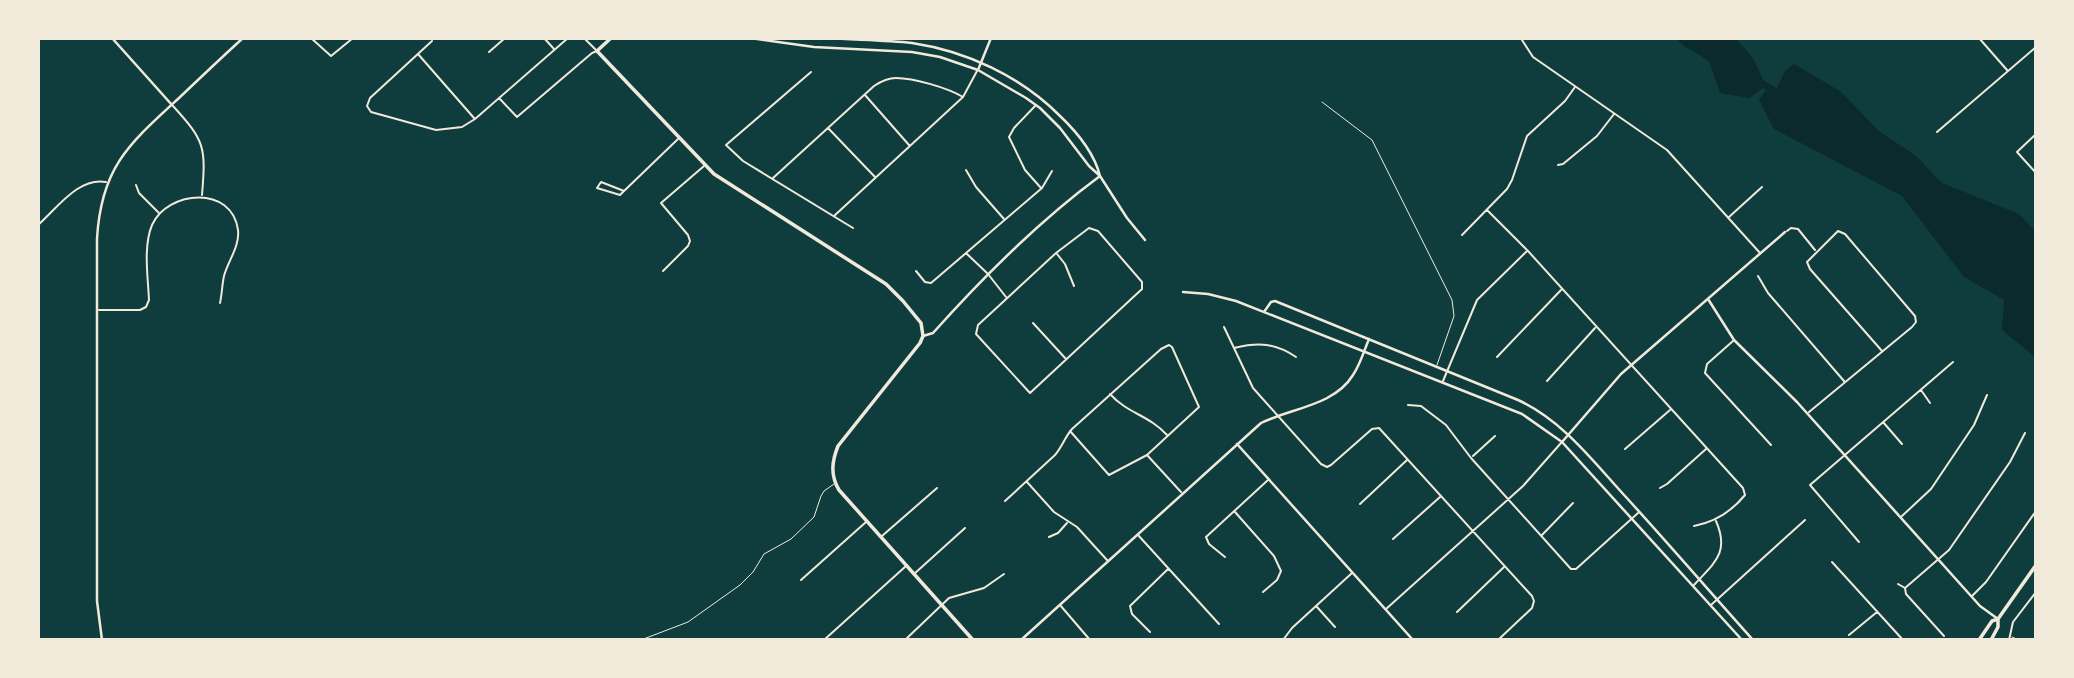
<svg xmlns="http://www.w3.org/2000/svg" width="2074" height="678" font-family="'DejaVu Sans',sans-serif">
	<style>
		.water { fill: #0a2a2b }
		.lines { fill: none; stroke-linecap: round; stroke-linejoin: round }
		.river { stroke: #0a2a2b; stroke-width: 7 }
		.service { stroke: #f1e9da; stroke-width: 1 }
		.minor { stroke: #f1e9da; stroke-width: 2 }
		.tertiary { stroke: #f1e9da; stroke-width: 2.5 }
		.secondary { stroke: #f1e9da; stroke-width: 3.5 }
	</style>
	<rect width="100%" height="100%" fill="#0f3d3e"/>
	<!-- water -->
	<path class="water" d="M1677 39H1736L1753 58 1766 86 1749 98 1720 93 1709 61 1684 46Z
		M1794 64 1840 91 1880 132 1916 156 1942 183 2019 214 2035 231V357L2002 330 2004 300 1964 277 1902 196 1774 129 1759 100 1765 91 1774 94 1785 71Z"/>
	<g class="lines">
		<!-- river -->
		<path class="river" d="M1760 82 1782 96"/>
		<!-- service -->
		<path class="service" d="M1322 102 1372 140 1452 300 1454 316 1437 365
			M2012 637 2019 640
			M641 640 688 622 740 585 753 572 764 554 791 539 814 517 821 496 824 491 834 484"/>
		<!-- minor -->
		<path class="minor" d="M311 38 331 56 353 38
			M544 38 554 49
			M1979 38 2007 70
			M1522 40 1533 57 1667 150 1760 253
			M432 41 370 98 367 106 371 112 436 130 462 127 475 119 568 38
			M489 52 505 38
			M418 54 474 118
			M811 72 726 145 743 161 853 228
			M865 95 909 145
			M499 98 517 117 592 53 597 51 584 38
			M1036 105 1014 128 1009 137 1025 170 1041 188
			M173 106C205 141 206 147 202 195
			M828 128 875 177
			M1937 132 2036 47
			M2036 134 2017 152 2036 173
			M1558 165 1563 164 1597 136 1614 114
			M966 170 976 187 1004 219
			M773 178 874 86C880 82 888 78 896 78 914 78 948 88 963 97
			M136 185 139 193 159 213
			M624 191 601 182 597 188 620 195 624 191 678 139
			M1487 210 1528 251 1743 488 1745 495C1732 511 1715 522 1694 526
			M834 216 963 97 977 71
			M1729 217 1762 187
			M38 225C58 207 79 177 106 182
			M1089 228 1098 231 1142 282V289L1030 393 976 334 978 325 1056 253Z
			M1787 231 1791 228 1798 229 1815 250
			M1462 235 1507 189 1512 180 1527 136 1565 101 1575 87
			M966 253 988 274 1006 297
			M1057 254 1065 264 1074 286
			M663 271 688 246 690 241 688 235 661 203 704 166
			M916 271 925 282 931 283 1042 188 1052 171
			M1758 276 1768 293 1844 381
			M99 310H140L146 307 149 300C148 277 143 247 152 225 168 190 232 185 238 230 240 246 228 261 224 276 222 285 222 294 220 303
			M1033 323 1066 359
			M1224 327 1253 388 1321 464 1327 467 1331 465 1372 429 1379 428 1532 596 1534 601 1532 608 1498 640
			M1733 341 1707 364 1705 373 1771 445
			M1234 348C1259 342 1275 343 1296 357
			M1497 357 1561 290
			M1443 381 1477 300 1527 251
			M1547 381 1595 328
			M1921 390 1930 403
			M1110 394C1128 414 1149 415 1167 435
			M1408 405 1421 406 1446 425 1471 458 1571 569H1576L1638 513
			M1809 412 1912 327 1916 322 1915 316 1845 234 1838 231 1807 262 1810 269 1882 351
			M1883 422 1902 444
			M1625 449 1670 410
			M1147 455 1181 492
			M1473 456 1495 436
			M1027 482 1054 512 1077 527 1107 560
			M1660 488 1667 484 1706 449
			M1005 501 1055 455C1062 447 1065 437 1072 429L1161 349 1169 345 1172 347 1199 407 1147 455 1109 475 1070 431
			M1360 504 1407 460
			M1235 512 1274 556 1281 571 1277 580 1263 592
			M1902 516 1931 489 1974 425 1987 395
			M1138 535 1219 624
			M1542 535 1573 503
			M882 536 937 488
			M1049 537 1058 533 1067 523
			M1393 539 1440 497
			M1859 542 1810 485 1953 362
			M1225 557 1209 544 1206 537 1268 480
			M1832 562 1903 640
			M914 574 965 528
			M801 580 866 522
			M1898 584 1905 588 1906 594 1944 636
			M1694 585C1714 563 1730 553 1716 521
			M1905 588 1949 550 2010 462 2025 433
			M1972 596 1986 582 2036 511
			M1060 605 1090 640
			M1711 605 1805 520
			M1317 607 1335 627
			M1386 609 1523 486 1561 443
			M1457 612 1504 567
			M1150 632 1132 614 1130 606 1168 569
			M1849 635 1877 612
			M824 640 906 566
			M905 640 949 598 984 588 1004 574
			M1283 640 1292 628 1352 573
			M2009 640 2013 622 2036 592"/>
		<!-- tertiary -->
		<path class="tertiary" d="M112 38 172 105
			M750 38 814 47 912 52 940 57 978 70 1026 98 1040 108 1060 128 1089 166 1100 176 1127 218 1145 240
			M827 38C855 40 884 40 912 43 966 51 1020 76 1059 115 1077 132 1094 152 1100 176
			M978 70 991 38
			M1183 292 1208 294 1236 301 1522 414 1562 442 1742 640
			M1708 299 1734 340 1797 402 1980 606 1998 619
			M1264 312 1271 302 1275 301 1518 400C1563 421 1592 460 1625 496 1668 543 1710 592 1753 640
			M923 336 933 333C984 276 1039 221 1100 176
			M1562 442 1621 374 1785 232
			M1237 444 1413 640
			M102 640 97 601V239C101 167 129 144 179 98 200 78 221 58 243 38
			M1021 640 1261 423C1291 408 1334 406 1353 375 1360 365 1364 351 1369 339"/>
		<!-- secondary -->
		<path class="secondary" d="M611 38 597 51 714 174 886 284 903 301 921 323 923 336 920 343 838 446C832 461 830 475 839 490L973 640
			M1979 640 1992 621 1998 619 2036 565
			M1991 640 1998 627V619"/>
	</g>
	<!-- border -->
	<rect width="2074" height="678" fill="none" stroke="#f1e9da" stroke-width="80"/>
</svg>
